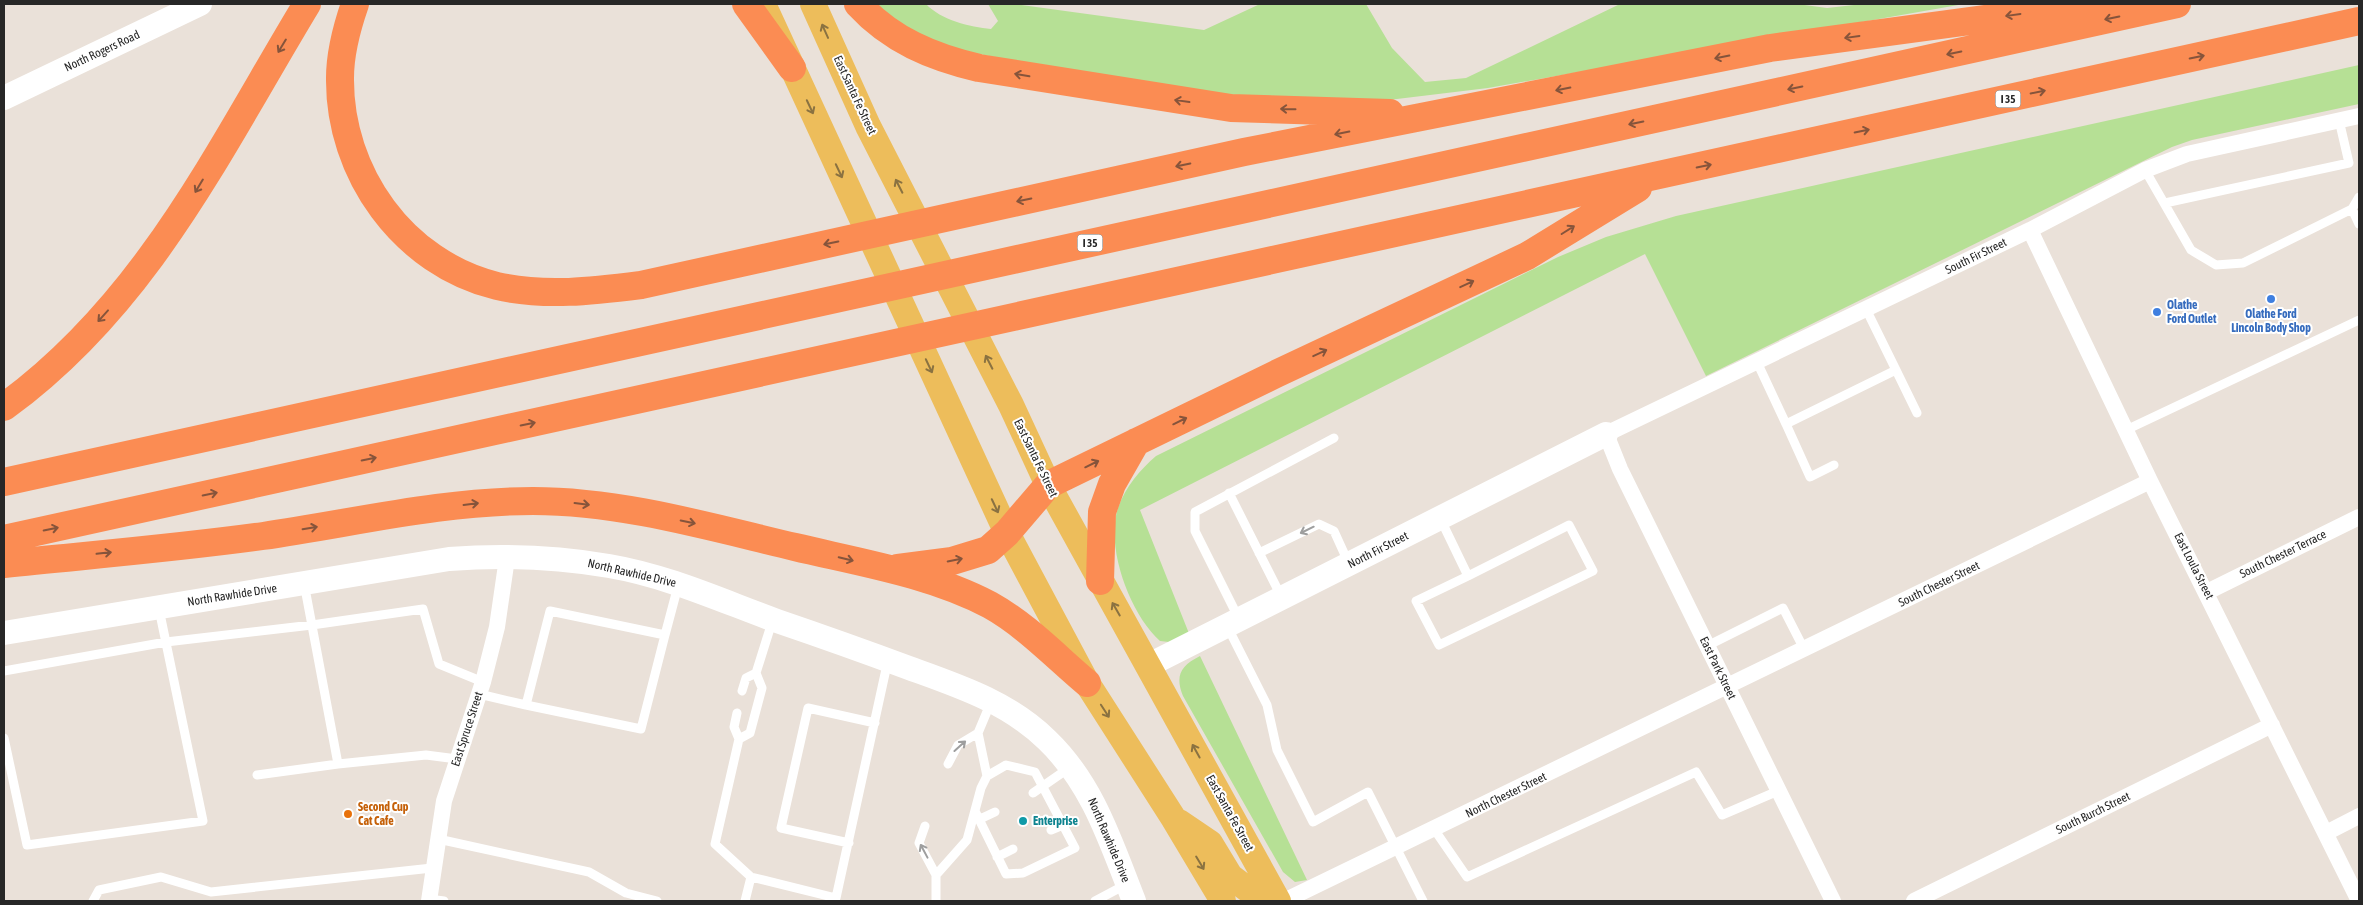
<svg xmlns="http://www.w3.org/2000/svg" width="2363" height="905" font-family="'Asap Condensed',sans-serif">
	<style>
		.green { fill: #b6e095 }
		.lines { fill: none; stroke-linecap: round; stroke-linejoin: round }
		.lane { stroke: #fff; stroke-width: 9 }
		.street { stroke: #fff; stroke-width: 16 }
		.secondary { stroke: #fff; stroke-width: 24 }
		.primary { stroke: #edbd5b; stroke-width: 26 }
		.highway { stroke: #fb8c53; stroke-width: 28 }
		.oneway { stroke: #86543b }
		.oneway2 { stroke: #8a7241 }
		.oneway3 { stroke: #9e9e9e }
		.shop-dot { fill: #3f7fe0; stroke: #fff; stroke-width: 2 }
		.food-dot { fill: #e8710a; stroke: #fff; stroke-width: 2 }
		.culture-dot { fill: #0f9aa8; stroke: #fff; stroke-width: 2 }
		.labels { text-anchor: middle; stroke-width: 4; stroke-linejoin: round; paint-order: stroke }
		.shield { fill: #fff; stroke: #686868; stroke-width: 1 }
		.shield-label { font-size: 11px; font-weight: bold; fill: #272727 }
		.street-label { font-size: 12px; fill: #272727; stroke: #fff }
		.shop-label { font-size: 12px; font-weight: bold; fill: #366cbe; stroke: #fff; text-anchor: start }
		.food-label { font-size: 12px; font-weight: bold; fill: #c56008; stroke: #fff; text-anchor: start }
		.culture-label { font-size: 12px; font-weight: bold; fill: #0d838f; stroke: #fff; text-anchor: start }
	</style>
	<rect width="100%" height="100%" fill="#eae1d9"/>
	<!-- green -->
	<path class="green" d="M870 4H926C941 20 970 27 991 29L998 21 988 4H1014L1204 30 1260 4H1366L1392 48 1425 82 1466 78 1620 4H1797L1827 8 1863 4H1964L1488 88 1372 102 1262 98 1194 91 1000 58 963 51 917 36Z
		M2359 65V104L2192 140 2172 147 1706 376 1645 254 1140 510 1190 636 1169 642 1160 641C1130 614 1105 547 1118 508 1126 486 1140 470 1156 456L1558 257 1606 237 1676 216Z
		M1200 656 1307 880 1295 882 1283 872 1183 696C1175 676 1180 666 1200 656Z"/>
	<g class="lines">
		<!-- lane -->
		<path class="lane" d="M2145 170 2191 250 2216 265 2243 263 2352 209 2359 197
			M2165 203 2349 163 2339 120
			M2352 209 2359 224
			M1866 309 1896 370
			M1757 362 1786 424 1896 370 1917 413
			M1786 424 1810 477 1834 465
			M2126 430 2359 320
			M1229 493 1282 598
			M1440 518 1468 576 1569 525 1593 571 1439 645 1416 601 1468 576
			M1259 553 1319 524 1334 531 1349 564
			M304 583 338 764 426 755 457 759
			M1239 619 1195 531V512L1334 438
			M1227 626 1267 705 1277 750 1313 822 1368 792 1423 901
			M1707 646 1783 608 1804 649
			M4 671 166 642 312 625 423 609 439 664 483 682
			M742 691 746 678 756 673
			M479 694 526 705 550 611 665 635 678 586
			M526 705 641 729 665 635
			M737 713 734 727 739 739
			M4 738 27 845 203 821 159 609
			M948 764 958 745 978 733
			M257 775 338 764
			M987 776 978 733 991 702
			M1033 793 1069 768
			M980 819 995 812
			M925 826 919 843 936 875
			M1434 829 1467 877 1696 772 1722 815 1778 791
			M1051 830 1063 825
			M438 839 589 872 626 893 657 901
			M849 843 781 828 808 708 875 723
			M997 857 1013 849
			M751 877 715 844 739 739 750 733 762 688 756 673 773 619
			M429 899 444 901
			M93 901 99 890 161 877 211 892 432 868
			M745 901 751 877 836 898 888 660
			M936 901V875L967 840 981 788 987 776 1006 765 1035 772 1075 848 1023 873 1006 874 975 811
			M1095 901 1127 884"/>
		<!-- street -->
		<path class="street" d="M2030 230 2150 481 2359 901
			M2207 592 2359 517
			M2326 833 2359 816
			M429 901 444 801 483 682 497 627 507 558
			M1284 901 2150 481
			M1833 901 1620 469 1606 434 2030 230 2145 170 2187 154 2359 116
			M1914 901 2272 725"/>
		<!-- secondary -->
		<path class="secondary" d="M4 98 200 4
			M4 633 449 559C502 555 557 557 609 566 668 576 722 601 777 621 821 636 866 652 909 668 959 686 1008 702 1047 740 1093 784 1111 843 1134 901
			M1149 665 1606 434"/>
		<!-- primary -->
		<path class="primary" d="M763 4 1007 533 1087 683 1174 819 1223 901
			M813 4 868 126 1011 405 1048 485 1278 901
			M1179 822 1210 843 1230 876 1251 892 1274 901"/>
		<!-- highway -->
		<path class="highway" d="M355 4C347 27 340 52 340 78 339 173 403 263 497 286 545 297 593 291 641 285L1244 152 1770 48 2096 4
			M746 4 792 68
			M858 4C891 40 932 57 979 68L1231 108 1390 113
			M4 407C147 303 218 151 307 4
			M4 482 2177 4
			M4 539 2359 21
			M4 564C90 555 177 548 263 536 353 523 442 501 533 501 621 501 710 527 795 547 858 562 932 574 990 605 1026 625 1056 657 1087 683
			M898 568 952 561 988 550 1007 533 1048 485 1276 374 1527 256 1638 188
			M1100 581 1102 512 1112 484 1136 442"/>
	</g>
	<!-- one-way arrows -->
	<defs><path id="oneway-shaft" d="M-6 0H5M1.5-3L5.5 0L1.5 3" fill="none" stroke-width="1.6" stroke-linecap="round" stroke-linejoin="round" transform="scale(1.25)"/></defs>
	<g class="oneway">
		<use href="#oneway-shaft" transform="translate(2013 15) rotate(172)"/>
		<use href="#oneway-shaft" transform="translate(2112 18) rotate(168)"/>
		<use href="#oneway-shaft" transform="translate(1852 37) rotate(172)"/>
		<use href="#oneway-shaft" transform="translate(282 46) rotate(121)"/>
		<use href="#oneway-shaft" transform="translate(1954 53) rotate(168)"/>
		<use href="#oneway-shaft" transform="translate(1722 57) rotate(169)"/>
		<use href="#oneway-shaft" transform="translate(2197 57) rotate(-12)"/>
		<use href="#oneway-shaft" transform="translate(1022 75) rotate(-170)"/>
		<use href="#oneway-shaft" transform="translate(1795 88) rotate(168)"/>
		<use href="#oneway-shaft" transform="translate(1563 89) rotate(169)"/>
		<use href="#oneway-shaft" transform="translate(2038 92) rotate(-12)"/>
		<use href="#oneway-shaft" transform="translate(1182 101) rotate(-172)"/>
		<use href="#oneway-shaft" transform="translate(1288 109) rotate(-179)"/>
		<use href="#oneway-shaft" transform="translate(1636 123) rotate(168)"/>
		<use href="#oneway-shaft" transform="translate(1862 131) rotate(-12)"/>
		<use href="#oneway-shaft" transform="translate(1342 133) rotate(169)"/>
		<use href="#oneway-shaft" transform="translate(1183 165) rotate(168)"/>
		<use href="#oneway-shaft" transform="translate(1704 166) rotate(-12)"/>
		<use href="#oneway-shaft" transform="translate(199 186) rotate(121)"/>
		<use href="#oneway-shaft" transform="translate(1024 200) rotate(168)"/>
		<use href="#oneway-shaft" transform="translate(1568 230) rotate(-32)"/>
		<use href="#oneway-shaft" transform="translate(831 243) rotate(168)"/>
		<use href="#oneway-shaft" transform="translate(1467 284) rotate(-25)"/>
		<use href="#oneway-shaft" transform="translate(103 316) rotate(132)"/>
		<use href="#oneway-shaft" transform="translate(1320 353) rotate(-25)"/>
		<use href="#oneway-shaft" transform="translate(1180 421) rotate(-26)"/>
		<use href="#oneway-shaft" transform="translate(528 424) rotate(-12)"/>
		<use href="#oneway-shaft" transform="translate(369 459) rotate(-12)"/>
		<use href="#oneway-shaft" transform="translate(1092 464) rotate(-26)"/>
		<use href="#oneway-shaft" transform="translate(210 494) rotate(-12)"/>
		<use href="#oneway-shaft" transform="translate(471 504) rotate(-7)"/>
		<use href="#oneway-shaft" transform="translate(582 504) rotate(7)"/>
		<use href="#oneway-shaft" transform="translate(688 522) rotate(12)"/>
		<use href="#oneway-shaft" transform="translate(310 528) rotate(-9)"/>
		<use href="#oneway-shaft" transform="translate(51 529) rotate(-12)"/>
		<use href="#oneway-shaft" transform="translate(104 553) rotate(-6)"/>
		<use href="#oneway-shaft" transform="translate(846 559) rotate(13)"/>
		<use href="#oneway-shaft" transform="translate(955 560) rotate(-11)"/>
	</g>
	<g class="oneway2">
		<use href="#oneway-shaft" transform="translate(825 31) rotate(-114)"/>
		<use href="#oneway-shaft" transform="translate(810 107) rotate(65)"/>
		<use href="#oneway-shaft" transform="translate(839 171) rotate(65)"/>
		<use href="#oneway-shaft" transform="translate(899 186) rotate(-117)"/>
		<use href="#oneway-shaft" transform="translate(989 362) rotate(-117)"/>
		<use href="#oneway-shaft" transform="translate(929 366) rotate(65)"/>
		<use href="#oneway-shaft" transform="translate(995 506) rotate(65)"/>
		<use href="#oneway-shaft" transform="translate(1116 609) rotate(-120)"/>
		<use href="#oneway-shaft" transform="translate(1105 711) rotate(57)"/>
		<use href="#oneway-shaft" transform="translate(1196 751) rotate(-119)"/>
		<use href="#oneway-shaft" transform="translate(1200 863) rotate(59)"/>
	</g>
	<g class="oneway3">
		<use href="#oneway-shaft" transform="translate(1307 530) rotate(154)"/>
		<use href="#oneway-shaft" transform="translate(960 746) rotate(-42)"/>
		<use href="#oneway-shaft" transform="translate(924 851) rotate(-118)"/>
	</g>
	<!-- markers -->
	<g class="shop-dot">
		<circle cx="2271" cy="299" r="5"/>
		<circle cx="2157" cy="312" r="5"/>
	</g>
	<circle class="food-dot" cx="348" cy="814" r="5"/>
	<circle class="culture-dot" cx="1023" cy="821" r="5"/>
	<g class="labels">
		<!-- shield labels -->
		<g class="shield">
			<rect x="1995.5" y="90.5" width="25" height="17" rx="4"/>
			<rect x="1077.5" y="234.5" width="25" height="17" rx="4"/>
		</g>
		<g class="shield-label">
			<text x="2008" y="103">I 35</text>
			<text x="1090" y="247">I 35</text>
		</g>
		<!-- street labels -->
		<g class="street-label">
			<text transform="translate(102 51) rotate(-25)" y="4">North Rogers Road</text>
			<text transform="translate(855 95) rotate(65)" y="4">East Santa Fe Street</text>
			<text transform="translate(1976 256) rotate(-26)" y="4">South Fir Street</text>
			<text transform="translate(1036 458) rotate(64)" y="4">East Santa Fe Street</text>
			<text transform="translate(1378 550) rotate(-27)" y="4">North Fir Street</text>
			<text transform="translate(2283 554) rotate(-26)" y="4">South Chester Terrace</text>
			<text transform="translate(2194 566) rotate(63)" y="4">East Loula Street</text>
			<text transform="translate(632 573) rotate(13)" y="4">North Rawhide Drive</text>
			<text transform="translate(1939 584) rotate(-26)" y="4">South Chester Street</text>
			<text transform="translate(232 595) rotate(-9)" y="4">North Rawhide Drive</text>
			<text transform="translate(1718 668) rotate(64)" y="4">East Park Street</text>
			<text transform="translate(467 729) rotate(-72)" y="4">East Spruce Street</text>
			<text transform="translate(1506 795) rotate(-26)" y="4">North Chester Street</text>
			<text transform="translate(1230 813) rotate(61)" y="4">East Santa Fe Street</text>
			<text transform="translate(2093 813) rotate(-26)" y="4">South Burch Street</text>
			<text transform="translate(1109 840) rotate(67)" y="4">North Rawhide Drive</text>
		</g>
		<!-- shop labels -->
		<g class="shop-label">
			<text x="2167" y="309">Olathe<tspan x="2167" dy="14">Ford Outlet</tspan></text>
			<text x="2271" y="318" text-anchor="middle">Olathe Ford<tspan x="2271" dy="14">Lincoln Body Shop</tspan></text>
		</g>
		<!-- food labels -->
		<g class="food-label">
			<text x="358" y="811">Second Cup<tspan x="358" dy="14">Cat Cafe</tspan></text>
		</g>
		<!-- culture labels -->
		<g class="culture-label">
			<text x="1033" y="825">Enterprise</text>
		</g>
	</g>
	<!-- border -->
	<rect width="2363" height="905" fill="none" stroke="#272727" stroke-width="10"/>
</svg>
